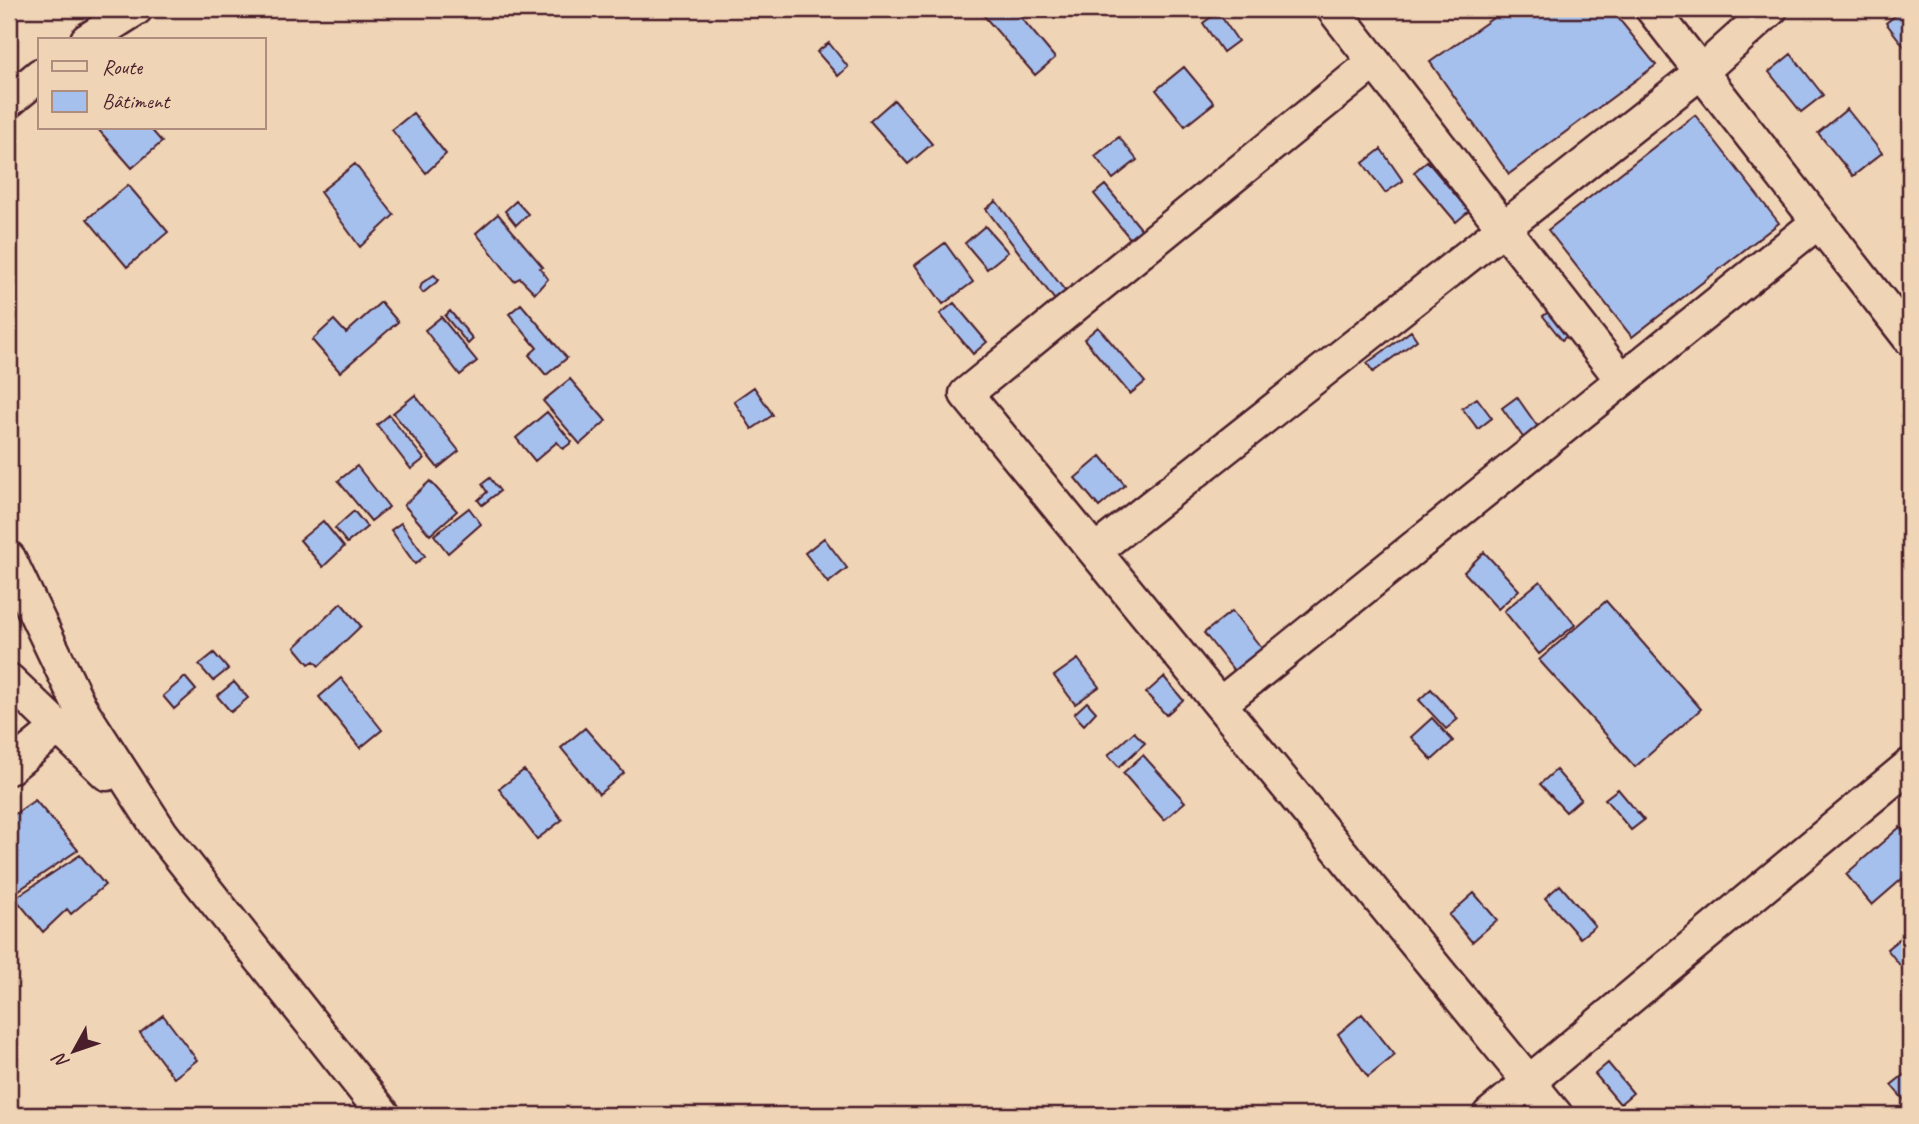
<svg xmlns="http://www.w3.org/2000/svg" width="1919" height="1124" font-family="Caveat,sans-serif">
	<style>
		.building { fill: #a6c0ed; stroke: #4a1f2b; stroke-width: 2 }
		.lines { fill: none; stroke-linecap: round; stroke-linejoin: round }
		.street-casing { stroke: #4a1f2b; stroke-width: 37 }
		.street { stroke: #f0d4b6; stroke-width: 32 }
	</style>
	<rect width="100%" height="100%" fill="#f0d4b6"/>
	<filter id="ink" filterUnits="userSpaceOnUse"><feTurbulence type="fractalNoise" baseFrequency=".0143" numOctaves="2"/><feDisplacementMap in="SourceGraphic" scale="14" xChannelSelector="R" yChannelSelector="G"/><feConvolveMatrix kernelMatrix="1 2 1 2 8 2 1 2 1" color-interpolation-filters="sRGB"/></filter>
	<g filter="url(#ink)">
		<!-- building -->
		<path class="building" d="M978 9H1014L1055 58 1035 75Z
			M1506 9H1611L1656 65 1509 174 1430 62Z
			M1901 11 1910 22V54L1886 23Z
			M1218 12 1238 41 1223 52 1203 23Z
			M829 43 848 67 838 76 817 52Z
			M1791 54 1823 95 1801 112 1769 72Z
			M1184 67 1214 103 1185 126 1156 90Z
			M894 100 932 144 908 164 870 121Z
			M1847 109 1882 153 1853 176 1818 133Z
			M413 113 446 154 426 173 392 130Z
			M1695 115 1779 223 1632 337 1548 230Z
			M97 128H150L162 142 132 168Z
			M1119 137 1137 160 1113 179 1095 156Z
			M1381 149 1403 181 1385 193 1363 163Z
			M1427 161 1469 211 1456 222 1414 172Z
			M355 164 394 215 360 247 320 192Z
			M128 185 168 232 127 267 87 219Z
			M1105 185 1147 236 1136 246 1094 194Z
			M516 201 528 214 516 225 505 211Z
			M996 201 1069 296 1058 304 986 209Z
			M498 214 543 267 540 268 548 279 535 293 520 278 514 281 476 233Z
			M985 226 1008 252 987 269 965 243Z
			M945 243 973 282 943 304 915 265Z
			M434 275 439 280 423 293 420 289 422 283Z
			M381 302 398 322 340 372 312 340 334 320 346 333Z
			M954 303 987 342 973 354 940 314Z
			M521 304 567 358 546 375 529 355 537 348 509 314Z
			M1555 307 1574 330 1562 340 1543 316Z
			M450 311 473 339 468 344 445 316Z
			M441 317 477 361 460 375 425 330Z
			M1098 327 1145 382 1130 394 1084 339Z
			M1411 331 1417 340 1373 372 1367 363Z
			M570 379 606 421 580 444 543 401Z
			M754 387 773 415 752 429 734 401Z
			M415 395 459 451 438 468 393 413Z
			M1517 397 1540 430 1525 440 1502 408Z
			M1477 398 1492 418 1478 429 1462 408Z
			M547 412 572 442 563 449 557 442 535 461 516 438Z
			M389 415 424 459 411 469 377 425Z
			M1101 456 1125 485 1099 507 1075 478Z
			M357 466 389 507 371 521 338 481Z
			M490 478 500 491 482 505 478 500 487 492 482 484Z
			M430 481 457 511 430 535 404 505Z
			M469 508 481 524 448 553 434 535Z
			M354 511 367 527 347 543 335 528Z
			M323 521 344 547 323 567 300 540Z
			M401 523 425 556 415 564 391 530Z
			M824 538 847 568 828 583 805 553Z
			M1484 552 1519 590 1498 609 1464 572Z
			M1540 581 1575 625 1539 654 1504 611Z
			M1606 601 1701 709 1635 767 1539 660Z
			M341 603 361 626 319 666 314 661 309 664 295 647Z
			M1232 611 1264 651 1236 673 1204 633Z
			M214 653 228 669 213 681 199 665Z
			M1078 659 1099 687 1075 704 1054 676Z
			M185 677 196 690 174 709 163 696Z
			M1164 677 1183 700 1166 715 1146 693Z
			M341 678 382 730 360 748 319 697Z
			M234 682 248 698 231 712 217 696Z
			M1431 689 1458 719 1446 729 1419 700Z
			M1087 702 1096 712 1084 725 1074 714Z
			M1432 718 1453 741 1432 760 1411 737Z
			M585 728 624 773 599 794 561 748Z
			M1134 732 1145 743 1119 767 1108 755Z
			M1143 755 1185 802 1164 820 1123 773Z
			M524 770 562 820 537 839 499 789Z
			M1556 770 1581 799 1566 812 1540 784Z
			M1618 789 1644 820 1631 830 1605 799Z
			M35 800 78 850 13 894 9 888V818Z
			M1900 827 1910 839V872L1872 905 1846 874Z
			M80 855 105 885 71 914 67 909 43 932 15 898Z
			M1560 885 1595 926 1580 938 1545 898Z
			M1474 893 1497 920 1472 942 1449 915Z
			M1910 930V978L1887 949Z
			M1362 1014 1395 1055 1368 1077 1338 1034Z
			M163 1015 197 1060 174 1078 140 1033Z
			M1608 1063 1633 1093 1620 1104 1595 1074Z
			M1906 1073 1910 1077V1107L1891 1085Z"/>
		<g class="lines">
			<defs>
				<path id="street" d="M1333 9 1622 380
					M1652 9 1910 339
					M87 40 136 9
					M1374 62 966 394 1556 1115
					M9 101 40 75
					M1095 551 1701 72 1771 9
					M9 558 80 707 162 834 384 1115
					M9 680 107 774
					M1220 704 1818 222
					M9 768 59 727
					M1489 1115 1910 765"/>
			</defs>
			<!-- street casing -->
			<use href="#street" class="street-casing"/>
			<!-- street -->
			<use href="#street" class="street"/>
		</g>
	</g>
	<!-- margin -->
	<rect width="1919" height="1124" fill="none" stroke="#f0d4b6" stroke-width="35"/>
	<rect x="18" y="18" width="1884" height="1089" fill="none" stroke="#4a1f2b" stroke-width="2.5" filter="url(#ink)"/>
	<!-- legend -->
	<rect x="38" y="38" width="228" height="91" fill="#f0d4b6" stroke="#ae8c7e" stroke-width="2"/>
	<rect x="52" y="61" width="35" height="10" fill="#f0d4b6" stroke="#ae8c7e" stroke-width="2"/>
	<text x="102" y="74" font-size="21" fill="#4a1f2b">Route</text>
	<rect x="52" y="91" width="35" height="21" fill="#a6c0ed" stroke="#ae8c7e" stroke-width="2"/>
	<text x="102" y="108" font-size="21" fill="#4a1f2b">Bâtiment</text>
	<!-- north arrow -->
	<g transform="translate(74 1051) rotate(230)" stroke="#f0d4b6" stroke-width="5" paint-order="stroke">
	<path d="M0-5L12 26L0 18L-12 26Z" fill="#4a1f2b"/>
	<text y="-10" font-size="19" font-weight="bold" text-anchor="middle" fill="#4a1f2b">N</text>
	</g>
</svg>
